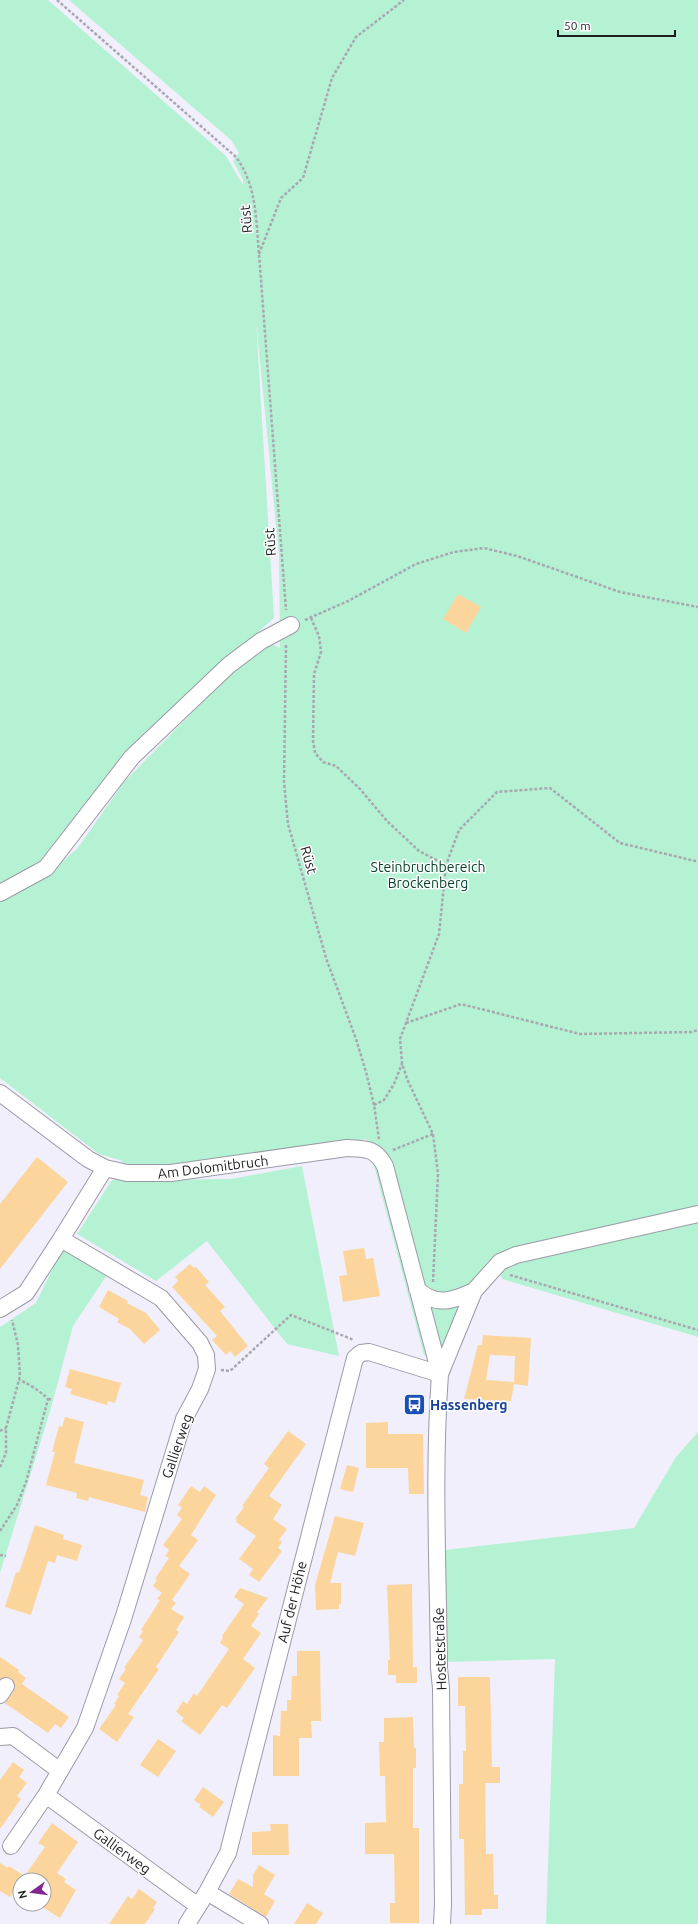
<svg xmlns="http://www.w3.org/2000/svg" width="698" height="1924" font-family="Ubuntu,sans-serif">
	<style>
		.green { fill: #b5f2d3 }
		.building { fill: #fcd59d; fill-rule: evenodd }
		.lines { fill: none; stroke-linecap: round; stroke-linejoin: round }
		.minor-casing { stroke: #9b9aa6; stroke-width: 18 }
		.path { stroke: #a8a7b0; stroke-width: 2.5; stroke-dasharray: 3 2; stroke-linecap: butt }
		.minor { stroke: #fff; stroke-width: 16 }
		.labels { text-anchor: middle; stroke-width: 3; stroke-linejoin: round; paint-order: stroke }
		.street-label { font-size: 14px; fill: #1d1d21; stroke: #fefefe }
		.park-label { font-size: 14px; fill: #08422c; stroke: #fefefe }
		.transit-label { font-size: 14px; font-weight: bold; fill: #164399; stroke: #fefefe; text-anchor: start }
	</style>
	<rect width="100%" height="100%" fill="#f0effb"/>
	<!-- green -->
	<path class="green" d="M0 0H48L226 156 243 185V180L233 161 239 153 232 141 69 0H698V1337L502 1279 493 1257 487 1262 436 1358 424 1355 367 1139 175 1169 129 1167 120 1160 99 1154 0 1078V900L47 874 77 849 124 782 234 670 270 643 280 648 279 555 256 321 274 618 190 693 40 865 0 885Z
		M302 1166 339 1356 287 1344 207 1241 156 1281 77 1234 112 1180 231 1179Z
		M63 1247 107 1275 73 1326 51 1408 0 1573V1327L36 1303Z
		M698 1432V1924H546L555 1659 447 1662 445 1550 634 1528 676 1457Z"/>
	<!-- building -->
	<path class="building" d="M458 594 481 607 466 633 443 619Z
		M37 1157 68 1182 0 1269V1204Z
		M364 1248 366 1259 373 1258 380 1296 343 1302 339 1276 347 1275 343 1251Z
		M190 1264 194 1268 196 1267 209 1282 205 1285 225 1307 220 1311 248 1346 235 1357 230 1351 226 1355 212 1340 217 1336 172 1287 178 1281 175 1277Z
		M108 1290 128 1301 127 1303 146 1313 160 1330 144 1344 130 1329 117 1322 119 1319 99 1307Z
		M483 1335 531 1338 528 1386 514 1384 511 1401 464 1399 478 1345H482ZM490 1355 515 1356 514 1382 486 1380Z
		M70 1369 121 1383 115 1403 108 1401 107 1405 70 1394 72 1389 65 1387Z
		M65 1417 84 1422 74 1463 144 1480 140 1495 148 1497 145 1512 89 1497 88 1501 76 1498 77 1493 46 1485 55 1452H52L59 1426 62 1427Z
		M388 1422V1434H423L424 1494H409L408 1468H366V1423Z
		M288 1431 306 1444 269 1496 282 1505 273 1519 287 1529 279 1540 282 1542 278 1548 282 1551 259 1582 249 1575 253 1569 239 1559 256 1536 236 1522 237 1520 235 1519 244 1507 242 1506 269 1468 264 1464Z
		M347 1465 359 1468 353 1492 340 1489Z
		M191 1486 200 1492 204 1486 216 1495 191 1535 198 1540 179 1566 190 1574 172 1600 176 1603 171 1609 184 1617 176 1630 179 1632 156 1667 159 1669 128 1714 134 1717 117 1742 99 1729 116 1705 114 1704 119 1696 117 1695 125 1683 119 1679 126 1669 124 1668 143 1640 139 1637 143 1631 141 1630 160 1600 157 1599 162 1593 153 1586 157 1580 155 1579 169 1558 165 1556 169 1550 163 1545 182 1519 177 1515 182 1508 178 1505Z
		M335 1516 364 1523 355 1556 338 1552 330 1583H341V1604H339V1609L316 1610 315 1585Z
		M35 1525 64 1535 63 1539 82 1545 77 1561 57 1555 55 1563 48 1561 31 1615 5 1607 16 1572 19 1573Z
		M412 1584 413 1667H417V1683H396V1675H388V1660H390L387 1585Z
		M240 1588 268 1598 257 1612 259 1614 251 1626 261 1633 243 1659 255 1668 227 1708 222 1705 200 1735 181 1721 184 1718 176 1712 183 1701 187 1704 194 1693 197 1696 229 1649 220 1643 223 1637 222 1636 244 1604 234 1597Z
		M297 1651H320L321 1721H311L312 1738H299V1776H273V1735L280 1736 281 1711H287V1700H291L292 1676H297Z
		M0 1657 19 1670 18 1672 26 1678 22 1684 69 1717 61 1728 55 1724 48 1733 5 1703 14 1691 15 1686 11 1678 6 1677 0 1679Z
		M458 1677H490L492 1767H500V1783H485L486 1854H493L494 1895H498V1909H482V1915H465L464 1839H459V1784H463V1751H466L465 1706H458Z
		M413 1717 414 1748H416V1768H413V1828H419V1923H390V1903H395L394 1854H365V1823L386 1822 385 1776H380L379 1742H384V1718Z
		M158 1739 176 1751 158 1777 140 1765Z
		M13 1762 24 1770 19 1777 27 1783 17 1796 21 1799 0 1829V1780Z
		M203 1787 224 1802 213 1817 199 1807 201 1805 194 1800Z
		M52 1823 78 1842 57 1873 66 1879 64 1882 76 1890 60 1918 44 1908V1880H36L26 1874 45 1847 38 1843Z
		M270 1824H288L289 1855H252V1832L271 1831Z
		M0 1863 8 1868 9 1866 23 1875 10 1897 0 1891Z
		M259 1865 275 1875 264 1894 275 1901 266 1917 229 1894 238 1879 253 1887V1875Z
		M139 1889 157 1902 153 1908 155 1909 145 1924H109L128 1896 132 1899Z
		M307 1903 323 1913 316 1924H294Z"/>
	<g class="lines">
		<defs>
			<path id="minor" d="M0 893 46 868 132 757 229 665 261 641 291 625
				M0 1093 88 1159 105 1168 127 1173H171L347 1148C367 1149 375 1148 385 1166L440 1374C433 1471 438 1570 439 1668L441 1688 443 1904 442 1924
				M417 1289C435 1307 453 1301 474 1291
				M0 1309 26 1293 61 1239
				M0 1695 6 1686
				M0 1737 13 1736 60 1771 46 1795 198 1906
				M60 1771 85 1728 124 1616 184 1419 200 1389 207 1369 206 1355 200 1343 161 1298 61 1239 105 1168
				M11 1846 46 1795
				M207 1892 260 1924
				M187 1924 207 1892 228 1853 355 1358 361 1353 369 1352 440 1374 474 1291 500 1262 516 1255 698 1214"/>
		</defs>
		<!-- minor casing -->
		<use href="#minor" class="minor-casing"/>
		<!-- path -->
		<path class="path" d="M57 0 236 157C257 186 256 220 259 254L286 610
			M259 254 281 198 303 178 332 78 356 37 404 0
			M311 618 319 636 321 652 314 674 313 741 315 753 323 762 336 766 360 789 387 821 419 851 446 865
			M305 620 348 601 416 564 454 552 484 548 517 556 620 592 698 607
			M286 645 284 782 288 824 326 958 356 1039 366 1072 374 1105 379 1139
			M406 1023 461 1004 580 1034 692 1032 698 1030
			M374 1105 384 1100 394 1084 402 1064
			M393 1150 433 1134
			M510 1275 698 1330
			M433 1282 438 1174 433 1134 407 1079 402 1063 400 1039 439 934 446 865 459 830 497 792 550 788 620 843 695 861 698 860
			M221 1370 230 1371 291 1315 354 1340
			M48 1399 53 1400
			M0 1431 6 1428
			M0 1467 6 1453V1428L20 1376 18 1345 12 1320
			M0 1531 17 1505 26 1482 48 1399C43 1393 26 1382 19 1380
			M0 1555 6 1556"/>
		<!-- minor -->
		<use href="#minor" class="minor"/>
	</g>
	<!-- icons -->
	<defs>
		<symbol id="bus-square" viewBox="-11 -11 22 22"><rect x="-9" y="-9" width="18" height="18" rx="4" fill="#1a4fb4" stroke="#fefefe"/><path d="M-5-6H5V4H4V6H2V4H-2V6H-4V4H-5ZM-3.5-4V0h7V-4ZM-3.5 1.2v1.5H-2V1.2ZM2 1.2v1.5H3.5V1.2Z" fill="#fff"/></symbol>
	</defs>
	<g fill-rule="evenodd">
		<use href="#bus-square" x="402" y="1392" width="25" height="25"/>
	</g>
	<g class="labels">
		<!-- street labels -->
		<g class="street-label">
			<text transform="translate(246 219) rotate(-95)" y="5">Rüst</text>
			<text transform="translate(270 542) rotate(-94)" y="5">Rüst</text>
			<text transform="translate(309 860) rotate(74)" y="5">Rüst</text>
			<text transform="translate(213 1167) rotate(-7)" y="5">Am Dolomitbruch</text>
			<text transform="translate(177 1446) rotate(-71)" y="5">Gallierweg</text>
			<text transform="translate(292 1602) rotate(-76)" y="5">Auf der Höhe</text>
			<text transform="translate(440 1649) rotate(-92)" y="5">Hostetstraße</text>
			<text transform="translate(122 1851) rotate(36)" y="5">Gallierweg</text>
		</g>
		<!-- park labels -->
		<g class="park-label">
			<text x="428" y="872">Steinbruchbereich<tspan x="428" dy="16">Brockenberg</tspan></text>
		</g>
		<!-- transit labels -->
		<g class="transit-label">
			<text x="430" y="1410">Hassenberg</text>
		</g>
	</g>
	<!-- north arrow -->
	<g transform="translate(32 1892) rotate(256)"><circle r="19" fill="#fefefe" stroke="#a4a4a6"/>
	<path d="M0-3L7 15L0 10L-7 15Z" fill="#822590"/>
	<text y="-6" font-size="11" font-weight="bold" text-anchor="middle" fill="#1d1d21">N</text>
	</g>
	<!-- scale -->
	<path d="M558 30v6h117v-6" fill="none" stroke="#1d1d21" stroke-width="2"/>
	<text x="564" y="30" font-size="12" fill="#1d1d21" stroke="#fefefe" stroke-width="3" paint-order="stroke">50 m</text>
</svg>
